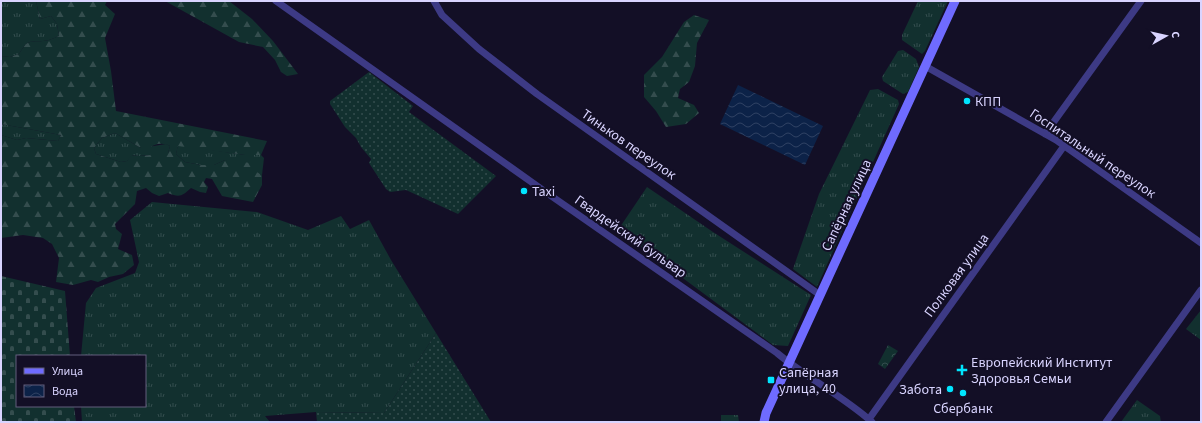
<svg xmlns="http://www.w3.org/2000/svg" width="1202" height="423" font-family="'Source Sans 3',sans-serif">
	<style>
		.grass { fill: url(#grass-tufts) }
		.forest { fill: url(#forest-firs); fill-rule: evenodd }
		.cemetery { fill: url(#cemetery-stones) }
		.park { fill: url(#park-crowns) }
		.garden { fill: url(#garden-dots) }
		.water { fill: url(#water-waves) }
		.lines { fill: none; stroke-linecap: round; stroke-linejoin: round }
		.street { stroke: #3d3a85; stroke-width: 7 }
		.secondary { stroke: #6f6bff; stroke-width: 9 }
		.poi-dot { fill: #00e5ff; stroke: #130f26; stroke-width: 1.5 }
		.labels { text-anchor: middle; stroke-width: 4; stroke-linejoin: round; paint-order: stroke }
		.poi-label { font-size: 14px; fill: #d9d4ff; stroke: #130f26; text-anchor: start }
		.street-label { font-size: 14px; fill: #d9d4ff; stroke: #130f26 }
	</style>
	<defs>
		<pattern id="grass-tufts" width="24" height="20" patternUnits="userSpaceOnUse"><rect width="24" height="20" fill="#12302f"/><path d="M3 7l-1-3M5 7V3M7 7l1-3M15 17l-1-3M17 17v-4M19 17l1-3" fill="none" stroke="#344d4e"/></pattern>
		<pattern id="forest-firs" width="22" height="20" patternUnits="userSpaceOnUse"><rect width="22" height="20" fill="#12302f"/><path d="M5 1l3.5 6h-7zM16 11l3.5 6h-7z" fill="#344d4e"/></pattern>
		<pattern id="cemetery-stones" width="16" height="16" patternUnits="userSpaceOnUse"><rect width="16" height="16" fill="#12302f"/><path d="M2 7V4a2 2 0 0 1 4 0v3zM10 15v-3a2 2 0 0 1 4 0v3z" fill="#344d4e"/></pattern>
		<pattern id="park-crowns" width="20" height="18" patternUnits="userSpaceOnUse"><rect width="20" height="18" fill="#12302f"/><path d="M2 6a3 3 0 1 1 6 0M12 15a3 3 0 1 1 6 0" fill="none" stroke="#344d4e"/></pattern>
		<pattern id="garden-dots" width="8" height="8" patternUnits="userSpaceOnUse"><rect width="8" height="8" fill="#12302f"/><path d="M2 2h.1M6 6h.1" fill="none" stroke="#344d4e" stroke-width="1.8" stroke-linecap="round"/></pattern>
		<pattern id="water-waves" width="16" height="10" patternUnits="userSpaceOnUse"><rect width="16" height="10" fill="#0c2248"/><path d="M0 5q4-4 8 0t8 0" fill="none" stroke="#2f4163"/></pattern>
	</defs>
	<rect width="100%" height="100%" fill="#130f26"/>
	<!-- grass -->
	<path class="grass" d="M1 1H36L40 19 51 16 57 24 59 36C54 38 48 41 43 41 27 42 28 40 19 54L10 57 1 56Z
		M918 1H948L925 51 922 54 902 40V35Z
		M903 50 916 59 919 67 908 92 903 94 883 81 882 77 898 51Z
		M878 89 898 100 899 104 817 287 793 269 819 194 870 90Z
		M1 124 61 135 58 141 26 138 17 140 1 135Z
		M115 133 141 148 166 144 170 146 168 153 139 156 132 155 127 161 121 162 96 154 94 148 102 138Z
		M178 145 245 155H261L264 158 262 175 225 160 214 165H201L185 162 176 154Z
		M647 187 713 232 811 295 788 346 773 345 618 230Z
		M152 202 257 212 308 230 341 216 350 229 369 220 391 260 436 333 384 413 316 412 265 416 270 422H82L81 406H145V356H81L86 303 96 288 135 273 139 262 130 220Z
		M1201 310V340L1186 329Z
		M1137 400 1160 416 1161 422H1121Z
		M721 415H738L739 422H721Z"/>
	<!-- forest -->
	<path class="forest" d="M36 1H107L105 5 115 14 105 38 111 71 116 111 267 141 261 155H245L178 146 176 154 185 162 201 165H214L225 160 251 163 253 170 262 175V185L253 202 222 196 212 179 206 178 204 182 208 187 206 193 200 192 191 188C182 196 180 198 168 193L159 196 152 193 146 188 137 191 135 204 115 224 116 229 122 234 118 249 132 255 134 265 123 274 109 277 98 282 91 280 73 285 56 282 59 258 52 244 43 238 23 235 1 238V135L17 140 26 138 58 141 61 135 1 124V93H2L1 89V56L10 57 19 54C28 40 27 42 43 41 48 41 54 38 59 36L57 24 51 16 40 19ZM115 133 141 148 148 149C153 144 163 142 170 146L168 153H162L159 149H154L150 155 139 156 131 155 127 161 121 162 96 154 94 148 102 138Z
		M165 1H229L252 19 273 41 298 74 287 76 281 72 275 60 263 47 239 42Z
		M694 15 709 20 697 43 695 66 689 82 680 89 678 98 694 105 699 113 686 124 666 127 656 111 644 97V75L662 57 684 22Z"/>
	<!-- cemetery -->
	<path class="cemetery" d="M1 276 65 291 70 356H17V406H74L76 422H1Z"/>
	<!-- park -->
	<path class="park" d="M888 345 898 351 885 369 878 364Z"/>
	<!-- garden -->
	<path class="garden" d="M369 72 413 106 409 112 496 176 458 214 406 190 390 192 386 189 369 163 371 159 361 147 356 138 345 127 330 104V101Z
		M436 333 491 422H317L316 412 384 413Z"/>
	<!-- water -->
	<path class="water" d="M738 85 823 126 805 165 720 124Z"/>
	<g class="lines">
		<!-- street -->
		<path class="street" d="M276 1 547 193 777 353C807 378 843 396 872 422
			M434 1 442 15 479 49 537 94 820 295
			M925 66 1056 140 1201 243
			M1045 134 1141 1
			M869 419 1064 146
			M1106 422 1201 290"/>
		<!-- secondary -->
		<path class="secondary" d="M764 422 766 413 789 363 955 1"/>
	</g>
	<!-- markers -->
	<g class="poi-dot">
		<circle cx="967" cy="101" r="4"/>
		<circle cx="524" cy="191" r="4"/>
		<path d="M960 364h4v4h4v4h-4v4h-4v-4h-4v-4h4z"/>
		<rect x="767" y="376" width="8" height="8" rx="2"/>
		<circle cx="950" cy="389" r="4"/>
		<circle cx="963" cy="393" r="4"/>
	</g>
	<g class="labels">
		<!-- poi labels -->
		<g class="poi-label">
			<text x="975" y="106">КПП</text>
			<text x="532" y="196">Taxi</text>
			<text x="971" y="367">Европейский Институт<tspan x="971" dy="16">Здоровья Семьи</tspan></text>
			<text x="779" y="377">Сапёрная<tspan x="779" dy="16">улица, 40</tspan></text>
			<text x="942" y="394" text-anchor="end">Забота</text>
			<text x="963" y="413" text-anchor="middle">Сбербанк</text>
		</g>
		<!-- street labels -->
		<g class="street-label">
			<text transform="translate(629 144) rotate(35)" y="5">Тиньков переулок</text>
			<text transform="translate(1093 153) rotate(34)" y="5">Госпитальный переулок</text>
			<text transform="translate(846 205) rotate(-65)" y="5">Сапёрная улица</text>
			<text transform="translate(631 236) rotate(35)" y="5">Гвардейский бульвар</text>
			<text transform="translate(956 275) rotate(-54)" y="5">Полковая улица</text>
		</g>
	</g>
	<!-- border -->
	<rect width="1202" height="423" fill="none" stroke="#d9d4ff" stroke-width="4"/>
	<!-- legend -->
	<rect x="16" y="355" width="130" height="52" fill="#130f26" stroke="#625e7d"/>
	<rect x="24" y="368" width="20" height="6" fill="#6f6bff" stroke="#625e7d"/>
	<text x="52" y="375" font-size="12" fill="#d9d4ff">Улица</text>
	<rect x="24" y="385" width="20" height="12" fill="url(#water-waves)" stroke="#625e7d"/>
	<text x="52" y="395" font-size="12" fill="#d9d4ff">Вода</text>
	<!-- north arrow -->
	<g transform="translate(1166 36) rotate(82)" stroke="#130f26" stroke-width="3" paint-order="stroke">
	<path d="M0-3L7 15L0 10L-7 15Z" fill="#d9d4ff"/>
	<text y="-6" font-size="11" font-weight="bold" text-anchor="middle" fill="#d9d4ff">С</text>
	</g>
</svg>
